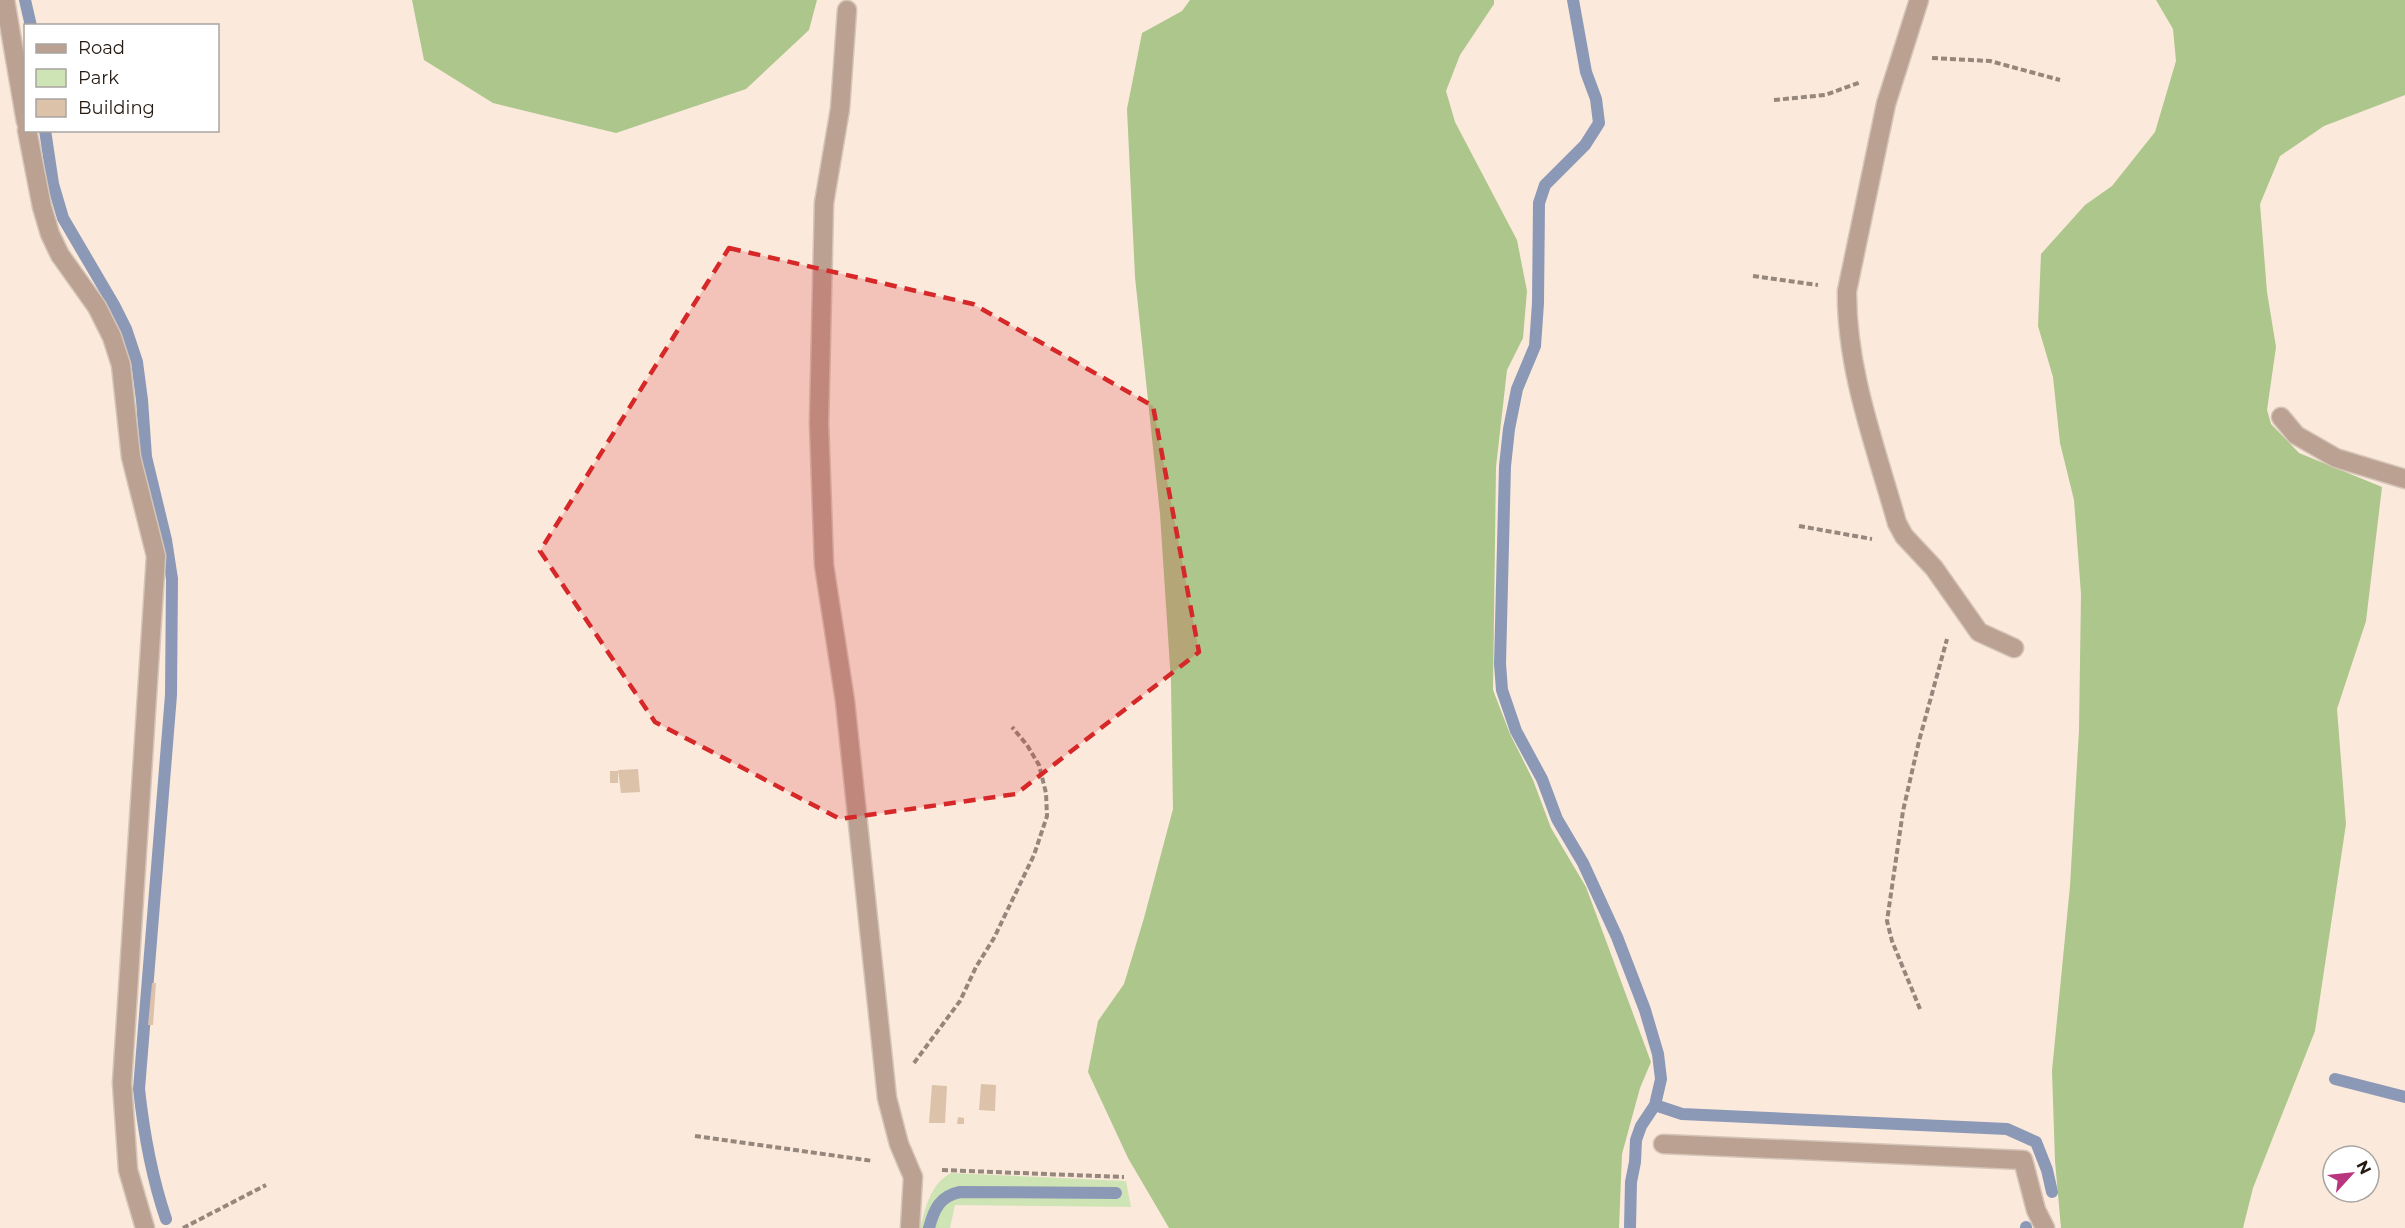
<svg xmlns="http://www.w3.org/2000/svg" width="2405" height="1228" font-family="Montserrat,sans-serif">
	<style>
		.green { fill: #cfe4b5 }
		.forest { fill: #acc68b }
		.lines { fill: none; stroke-linecap: round; stroke-linejoin: round }
		.stream { stroke: #8c99b6; stroke-width: 12 }
		.building { fill: #ddc2aa }
		.minor-casing { stroke: #d5c4b8; stroke-width: 21 }
		.path { stroke: #96877d; stroke-width: 4; stroke-dasharray: 6 3; stroke-linecap: butt }
		.minor { stroke: #bba191; stroke-width: 18 }
		.marked { fill: #d62828; fill-opacity: 0.2; stroke: #d62828; stroke-width: 4.5; stroke-dasharray: 12 8; stroke-linejoin: round }
	</style>
	<rect width="100%" height="100%" fill="#fbe9dc"/>
	<!-- green -->
	<path class="green" d="M951 1173 1126 1181 1131 1207 955 1205 950 1228H920C926 1207 930 1184 951 1173Z"/>
	<!-- forest -->
	<path class="forest" d="M412 0H817L809 30 746 89 616 133 493 103 424 60Z
		M1190 0H1494V4L1460 55 1446 91 1455 122 1517 240 1527 291 1523 338 1507 370 1496 467 1493 690 1510 734 1533 780 1551 828 1586 887 1651 1062 1640 1088 1622 1154 1619 1228H1169L1128 1158 1088 1072 1098 1021 1124 984 1144 918 1173 809 1171 682 1160 514 1135 277 1127 109 1142 33 1182 11Z
		M2156 0H2405V95L2324 126 2280 156 2260 204 2267 292 2276 347 2267 410 2271 424 2299 453 2382 487 2366 621 2337 709 2346 824 2315 1031 2253 1188 2243 1228H2061L2055 1161 2052 1071 2070 886 2079 730 2081 594 2074 500 2060 443 2053 377 2038 326 2041 254 2085 205 2112 186 2155 132 2176 61 2173 29Z"/>
	<g class="lines">
		<!-- stream -->
		<path class="stream" d="M25 0 31 26
			M1573 0 1586 72 1596 99 1599 123 1585 145 1545 185 1539 203 1538 303 1535 346 1517 389 1509 429 1505 466 1500 664 1502 690 1516 731 1542 779 1557 819 1583 863 1617 937 1645 1010 1658 1054 1661 1079 1655 1105 1641 1126 1636 1140 1635 1162 1631 1182 1630 1228
			M45 130 53 184 63 218 114 305 126 329 137 362 142 400 146 457 166 540 172 579 171 695 139 1089C144 1135 151 1175 166 1219
			M2335 1079 2405 1097
			M1655 1105 1682 1114 2007 1129 2036 1142 2047 1170 2052 1192
			M929 1228C934 1209 940 1196 960 1192L1116 1193
			M2026 1228V1227"/>
	</g>
	<!-- building -->
	<path class="building" d="M638 769 640 792 621 793 618 770Z
		M610 771H618V783H610Z
		M152 983H156L153 1025H148Z
		M981 1084 996 1085 995 1111 979 1110Z
		M932 1085 947 1086 945 1123H929Z
		M958 1117 964 1118V1124H957Z"/>
	<g class="lines">
		<defs>
			<path id="minor" d="M5 0 26 122
				M1919 0 1886 104 1847 291C1846 370 1876 448 1897 523L1904 536 1934 568 1979 632 2014 648
				M847 10 840 109 824 203 819 423 824 565 845 701 887 1098 899 1144 913 1177 910 1228
				M27 130 42 207 50 234 60 255 97 307 112 337 121 365 131 457 156 556 122 1083 128 1170 145 1228
				M2281 417 2296 435 2336 458 2405 479
				M1663 1144 2023 1160 2036 1210 2045 1228"/>
		</defs>
		<!-- minor casing -->
		<use href="#minor" class="minor-casing"/>
		<!-- path -->
		<path class="path" d="M1932 58 1990 61 2060 80
			M1774 100 1825 95 1861 82
			M1753 276 1818 285
			M1799 526 1872 539
			M1920 1009 1892 941 1887 921 1903 811 1919 741 1947 639
			M914 1063 960 1001 976 967 994 938 1034 855 1047 816 1046 793 1039 765 1027 745 1012 727
			M695 1136 873 1161
			M942 1170 1124 1177
			M183 1228 266 1185"/>
		<!-- minor -->
		<use href="#minor" class="minor"/>
	</g>
	<!-- marked area -->
	<path class="marked" d="M729 248 973 304 1153 406 1199 652 1016 794 840 819 655 722 540 551Z"/>
	<!-- legend -->
	<rect x="24" y="24" width="195" height="108" fill="#ffffff" stroke="#a8a4a1" stroke-width="1.5"/>
	<rect x="36" y="44" width="30" height="9" fill="#bba191" stroke="#a8a4a1" stroke-width="1.5"/>
	<text x="78" y="54" font-size="18" fill="#261b13">Road</text>
	<rect x="36" y="69" width="30" height="18" fill="#cfe4b5" stroke="#a8a4a1" stroke-width="1.5"/>
	<text x="78" y="84" font-size="18" fill="#261b13">Park</text>
	<rect x="36" y="99" width="30" height="18" fill="#ddc2aa" stroke="#a8a4a1" stroke-width="1.5"/>
	<text x="78" y="114" font-size="18" fill="#261b13">Building</text>
	<!-- north arrow -->
	<g transform="translate(2351 1174) rotate(63)"><circle r="28" fill="#ffffff" stroke="#a8a4a1" stroke-width="1.5"/>
	<path d="M0-4.5L10 22L0 15L-10 22Z" fill="#b9367e"/>
	<text y="-9" font-size="16" font-weight="bold" text-anchor="middle" fill="#261b13">N</text>
	</g>
</svg>
